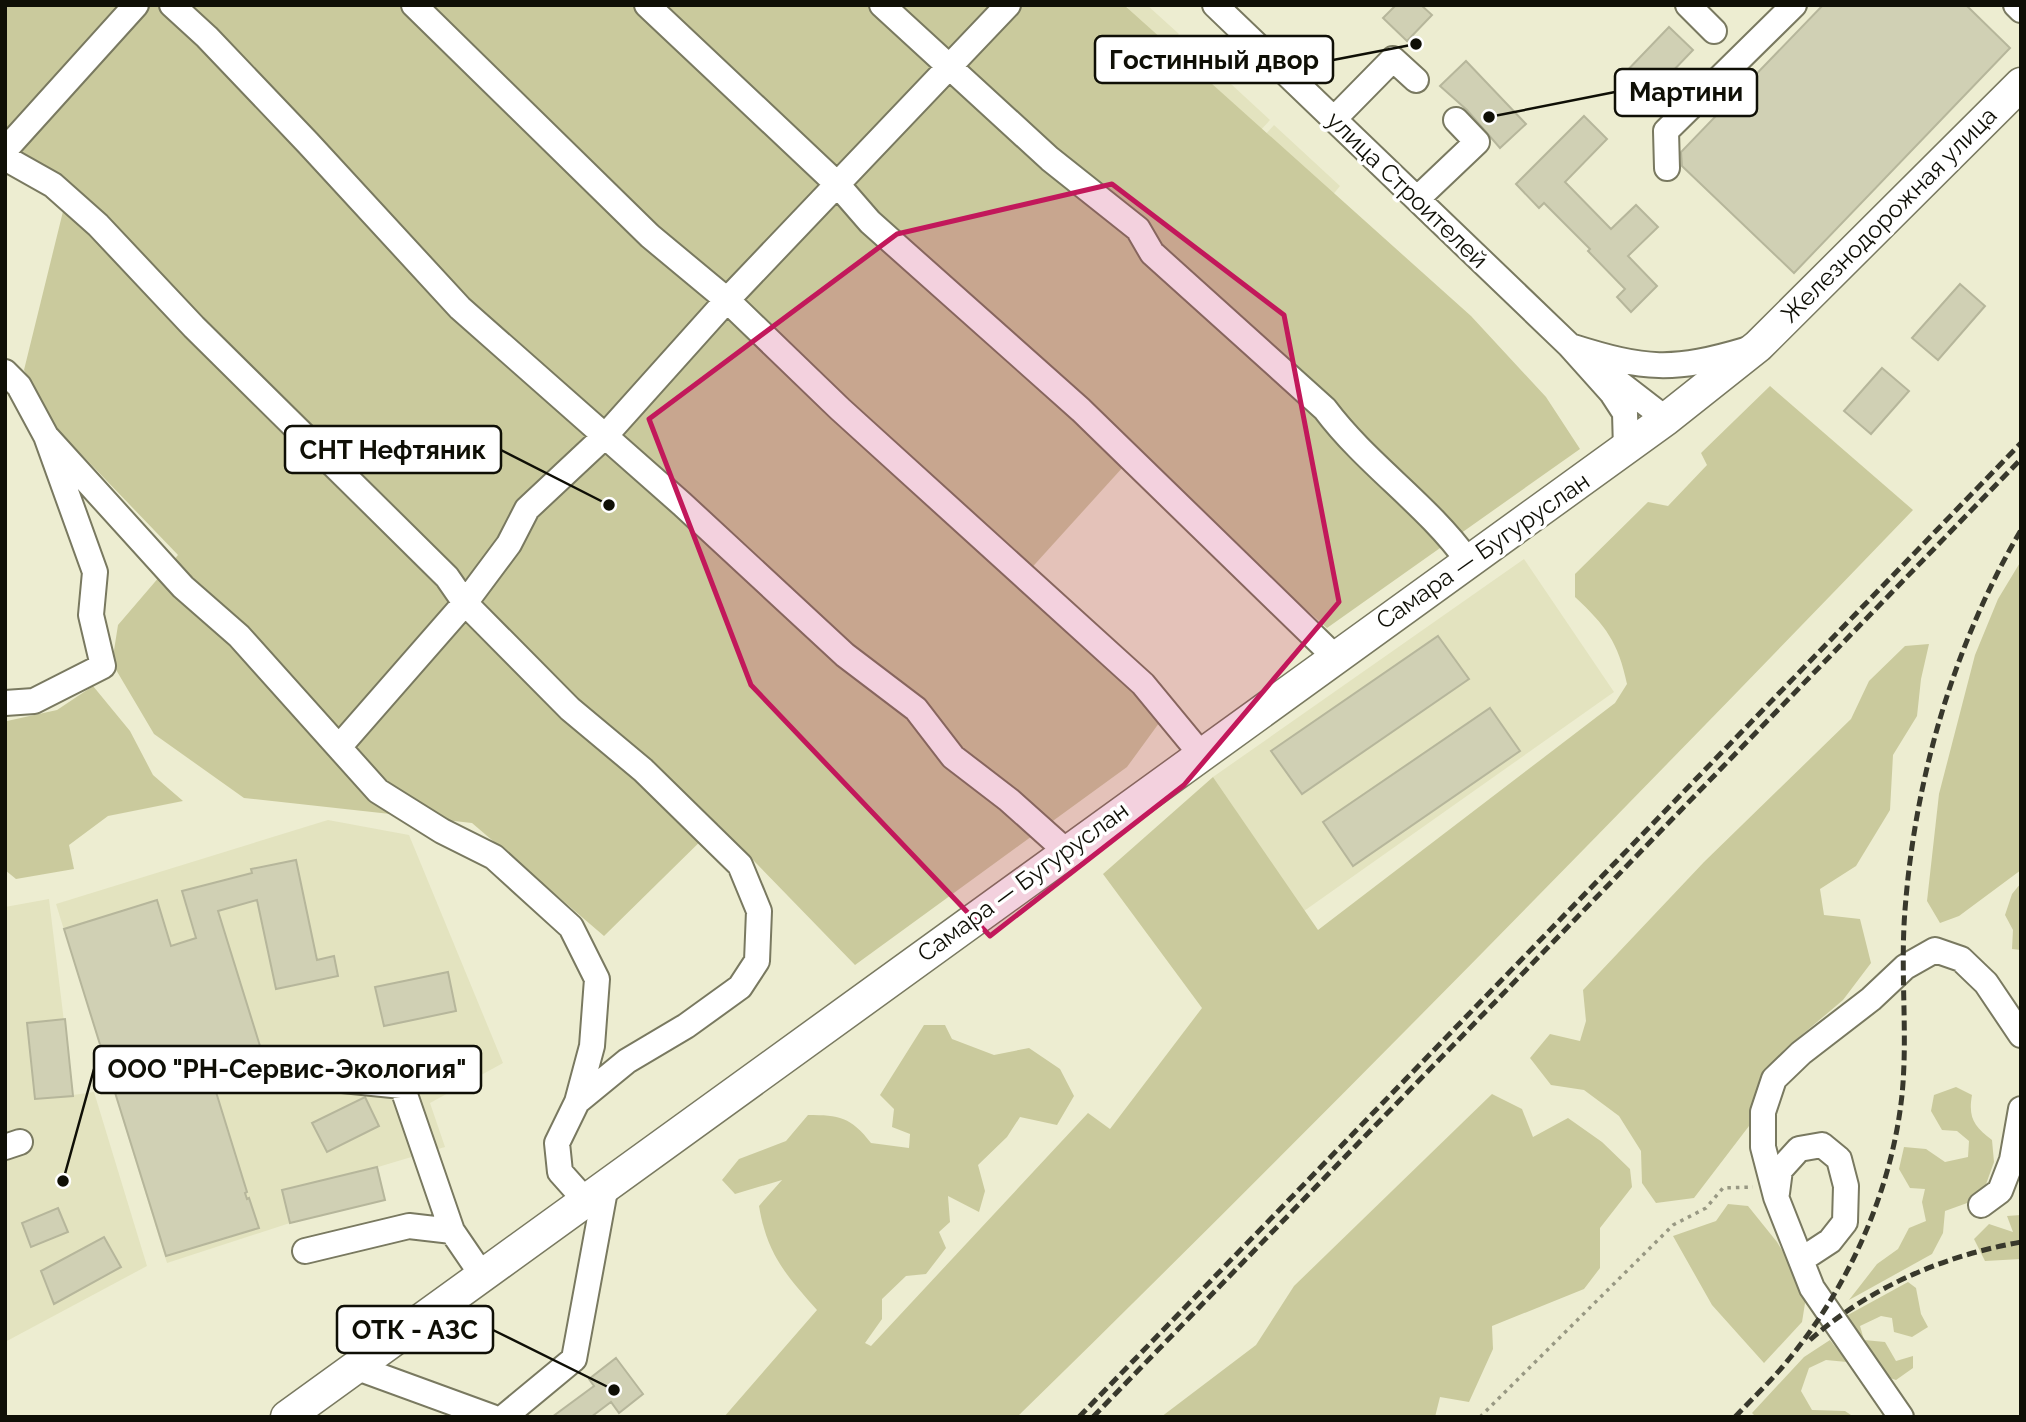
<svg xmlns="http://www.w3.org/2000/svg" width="2026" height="1422" font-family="Raleway,sans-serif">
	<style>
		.built { fill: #e3e3bf }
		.green { fill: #caca9d }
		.building { fill: #d0d0b4; stroke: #b6b69b; stroke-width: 2 }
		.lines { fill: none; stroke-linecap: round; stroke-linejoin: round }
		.minor-casing { stroke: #797960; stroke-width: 28 }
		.major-casing { stroke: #797960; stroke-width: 35 }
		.path { stroke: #989883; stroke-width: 3.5; stroke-dasharray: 3.5 5; stroke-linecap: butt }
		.minor { stroke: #fff; stroke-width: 24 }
		.major { stroke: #fff; stroke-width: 32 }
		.rail { stroke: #38382c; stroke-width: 5; stroke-dasharray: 10 5; stroke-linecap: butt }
		.marked { fill: #c2185b; fill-opacity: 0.2; stroke: #c2185b; stroke-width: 5; stroke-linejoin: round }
		.labels { text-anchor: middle; stroke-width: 7; stroke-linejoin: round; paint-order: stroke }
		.street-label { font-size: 24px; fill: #0f0f06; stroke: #fff }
		.leader { fill: none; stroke: #0f0f06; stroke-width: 2.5 }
		.callout-dot { fill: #0f0f06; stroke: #fff; stroke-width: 2.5 }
		.callout { fill: #fff; stroke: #0f0f06; stroke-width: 2.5 }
		.callout-label { font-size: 26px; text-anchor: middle; font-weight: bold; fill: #0f0f06 }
	</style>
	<rect width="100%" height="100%" fill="#ededd1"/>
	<!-- built -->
	<path class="built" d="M1130 5H1147L1179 34 1167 47 1126 9Z
		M1218 72 1270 120 1259 132 1207 84Z
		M1274 125 1340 186 1331 197 1264 136Z
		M1524 559 1614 692 1304 911 1213 777Z
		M328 820 409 835 503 1063 430 1103 445 1147 378 1167 385 1200 290 1223 167 1263 56 904Z
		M49 899 73 1095 94 1092 147 1266 5 1342V907Z"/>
	<!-- green -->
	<path class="green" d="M5 5H1124L1471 316 1546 397 1580 449 1327 628 1133 456 1017 584 1137 687 1162 719 1127 767 855 965 718 824 604 936 472 823 244 798 154 734 112 663 118 625 178 555 57 429 24 370 70 183 5 144Z
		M1770 386 1913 510C1618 816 1321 1120 1017 1417H724L817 1310C785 1274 767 1254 759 1206L782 1180 735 1194 722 1180 739 1159 786 1141 808 1115C839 1115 851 1117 871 1143L909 1148 910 1134 892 1127 894 1109 880 1095 924 1025H945L952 1039 994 1055 1029 1048 1060 1069 1074 1096 1057 1125 1020 1117 1007 1137 978 1165 985 1191 979 1212 948 1196 950 1222 939 1232 946 1248 926 1274 906 1276 882 1299V1319L865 1343 871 1346 1088 1113 1110 1129 1202 1008 1103 874 1213 777 1318 930 1615 703 1627 684C1618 642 1606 626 1575 597V574L1648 502 1668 506 1707 465 1701 453Z
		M2021 561V870L1959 916 1940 923 1927 901 1939 794 1975 655 1998 599Z
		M1929 644 1921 679 1917 716 1893 755 1890 810 1856 866 1820 889 1824 915 1860 919 1871 963 1843 1000 1784 1050 1760 1091 1749 1126 1694 1198 1656 1203 1642 1183 1641 1151 1619 1116 1584 1090 1551 1085 1530 1058 1550 1034 1580 1041 1586 1021 1583 990 1704 862 1851 719 1869 681 1905 646Z
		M93 686 130 731 153 775 183 801 108 816 69 845 74 869 16 879 5 870V725L7 721 57 710Z
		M2021 883V950L2012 949 2013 930 2005 915 2012 894Z
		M1956 1087 1972 1095C1968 1118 1974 1126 1992 1140L1994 1162 1981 1198 1945 1211 1943 1233 1932 1254 1849 1300 1877 1264 1898 1249 1909 1228 1926 1221 1922 1202 1925 1189 1910 1188 1899 1169 1904 1147 1926 1149 1945 1162 1968 1157 1969 1141 1957 1131 1942 1130 1931 1111 1934 1095Z
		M1492 1094 1522 1109 1533 1137 1568 1118 1602 1142 1630 1169 1632 1187 1600 1228V1268L1584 1289 1492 1326 1493 1349 1469 1402 1440 1397 1435 1417H1161L1256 1345 1294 1286Z
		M1728 1204 1748 1206 1777 1242 1807 1291 1802 1322 1764 1363 1712 1305 1673 1236 1716 1221Z
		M2021 1215V1259L1985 1261 1974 1239 1989 1224 2013 1232 2007 1216Z
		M1908 1282 1916 1288 1921 1314 1928 1327 1912 1337 1894 1332 1892 1318 1881 1316 1860 1326 1864 1340 1885 1342 1896 1361 1913 1356V1368L1896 1380 1875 1373 1846 1316Z
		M1830 1340 1847 1362 1826 1360 1809 1368 1801 1391 1812 1410 1845 1411 1854 1417H1756L1752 1413 1804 1357Z"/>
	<!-- building -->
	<path class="building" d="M1396 5H1421L1432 15 1407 41 1383 18Z
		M1823 5H1966L2010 48 1794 273 1682 166 1681 152Z
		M1669 27 1693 50 1644 101 1620 78Z
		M1466 61 1526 124 1500 148 1467 110 1440 86Z
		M1584 116 1607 139 1565 182 1611 229 1636 205 1658 227 1628 256 1657 286 1631 312 1617 297 1625 289 1588 251 1590 249 1544 203 1539 208 1516 184Z
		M1960 284 1985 306 1938 360 1912 338Z
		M1882 368 1909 391 1871 434 1844 411Z
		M1438 636 1469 679 1302 794 1271 751Z
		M1490 708 1520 751 1353 866 1323 822Z
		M296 860 317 960 334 956 338 976 276 989 257 900 218 911 260 1046 207 1063 247 1192 245 1193 247 1199 249 1198 259 1228 166 1256 64 929 157 900 171 946 196 938 182 891 252 873 251 869Z
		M448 972 456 1011 384 1026 375 987Z
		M65 1019 73 1096 35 1099 27 1023Z
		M365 1097 379 1126 327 1152 312 1123Z
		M377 1167 385 1200 290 1223 282 1190Z
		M58 1208 68 1232 31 1247 22 1223Z
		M104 1237 121 1267 54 1304 41 1271Z
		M616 1358 643 1394 619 1413 611 1402 591 1417H552L594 1386 589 1379Z"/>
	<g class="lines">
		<defs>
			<path id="minor" d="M172 5 207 37 308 143 460 308 682 504 845 655 916 709 953 757 1009 800 1066 851
				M414 5 650 236 727 300 840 409 1143 684 1200 753
				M647 5 837 184 870 222 1081 410 1335 657
				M882 5 1050 159 1138 229 1152 253 1325 409C1367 465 1427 504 1468 561
				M1215 5 1569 345 1612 393 1625 413 1626 449
				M1688 5 1714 31
				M2016 5 2021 10
				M1334 119 1393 59 1416 80
				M5 150 136 5
				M5 158 53 185 98 225 194 327 447 577 465 603 570 709 643 770 740 865 759 911 757 961 740 987 686 1026 627 1061 577 1102 557 1143 560 1172 585 1200
				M1667 168 1666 131 1794 5
				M1417 199 1477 142 1456 120
				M1570 346C1646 370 1672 372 1749 349
				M5 372 19 386 46 436 95 572 91 615 103 666 34 701 5 703
				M1609 375 1666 419
				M46 436 183 587 239 636 378 791 442 831 494 857 571 927 597 979 592 1046 577 1102
				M339 747 465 603 509 544 527 509 605 436 727 300 1008 5
				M263 1072 402 1086 452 1231 482 1275
				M5 1147 20 1142
				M1777 1193 1780 1170 1799 1149 1822 1145 1839 1159 1846 1186 1845 1222 1830 1241 1801 1260
				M1981 1205 2000 1191 2012 1160 2021 1109
				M305 1251 409 1226 452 1231
				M355 1367 492 1417
				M504 1417 574 1359 606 1185
				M1901 1417 1812 1288 1776 1197 1763 1147V1112L1774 1079 1801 1053 1871 999 1905 967 1935 950 1961 959 1986 983 2021 1035"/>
			<path id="major" d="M287 1417 1666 419 1758 346 2021 84"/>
		</defs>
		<!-- minor casing -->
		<use href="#minor" class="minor-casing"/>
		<!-- major casing -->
		<use href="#major" class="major-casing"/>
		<!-- path -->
		<path class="path" d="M1480 1417 1673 1225 1706 1208 1723 1188 1753 1187"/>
		<!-- minor -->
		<use href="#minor" class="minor"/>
		<!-- major -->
		<use href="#major" class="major"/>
		<!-- rail -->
		<path class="rail" d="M1810 1340C1870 1287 1943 1256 2021 1242
			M1079 1417 2021 443
			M1093 1417 2021 459
			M1735 1417C1753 1398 1773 1379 1789 1359 1849 1286 1892 1190 1902 1095 1908 1034 1900 972 1905 910 1915 778 1954 644 2021 530"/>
	</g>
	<!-- marked area -->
	<path class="marked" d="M1112 184 1284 315 1339 602 1184 785 990 936 751 685 649 419 897 234Z"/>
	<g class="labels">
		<!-- street labels -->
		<g class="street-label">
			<text transform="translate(1407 190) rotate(44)" y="8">улица Строителей</text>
			<text transform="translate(1889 215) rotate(-45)" y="8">Железнодорожная улица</text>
			<text transform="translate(1483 551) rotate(-35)" y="8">Самара — Бугуруслан</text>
			<text transform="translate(1023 882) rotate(-36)" y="8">Самара — Бугуруслан</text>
		</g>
	</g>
	<!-- callouts -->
	<path class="leader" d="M1416 44L1333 60M1489 117L1615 92M609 505L501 450M63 1181L94 1069M614 1390L493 1330"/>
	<g class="callout-dot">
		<circle cx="1416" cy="44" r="7"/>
		<circle cx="1489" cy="117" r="7"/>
		<circle cx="609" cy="505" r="7"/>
		<circle cx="63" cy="1181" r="7"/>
		<circle cx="614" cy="1390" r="7"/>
	</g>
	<g class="callout">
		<rect x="1095" y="36" width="238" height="47" rx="7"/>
		<rect x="1615" y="69" width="142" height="47" rx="7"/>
		<rect x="285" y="426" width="216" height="47" rx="7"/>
		<rect x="94" y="1046" width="387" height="47" rx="7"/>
		<rect x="337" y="1306" width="156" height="47" rx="7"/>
	</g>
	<g class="callout-label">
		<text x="1214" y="69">Гостинный двор</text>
		<text x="1686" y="101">Мартини</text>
		<text x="393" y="459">СНТ Нефтяник</text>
		<text x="287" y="1078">ООО "РН-Сервис-Экология"</text>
		<text x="415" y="1339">ОТК - АЗС</text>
	</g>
	<!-- border -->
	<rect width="2026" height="1422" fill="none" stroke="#0f0f06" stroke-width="14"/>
</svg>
